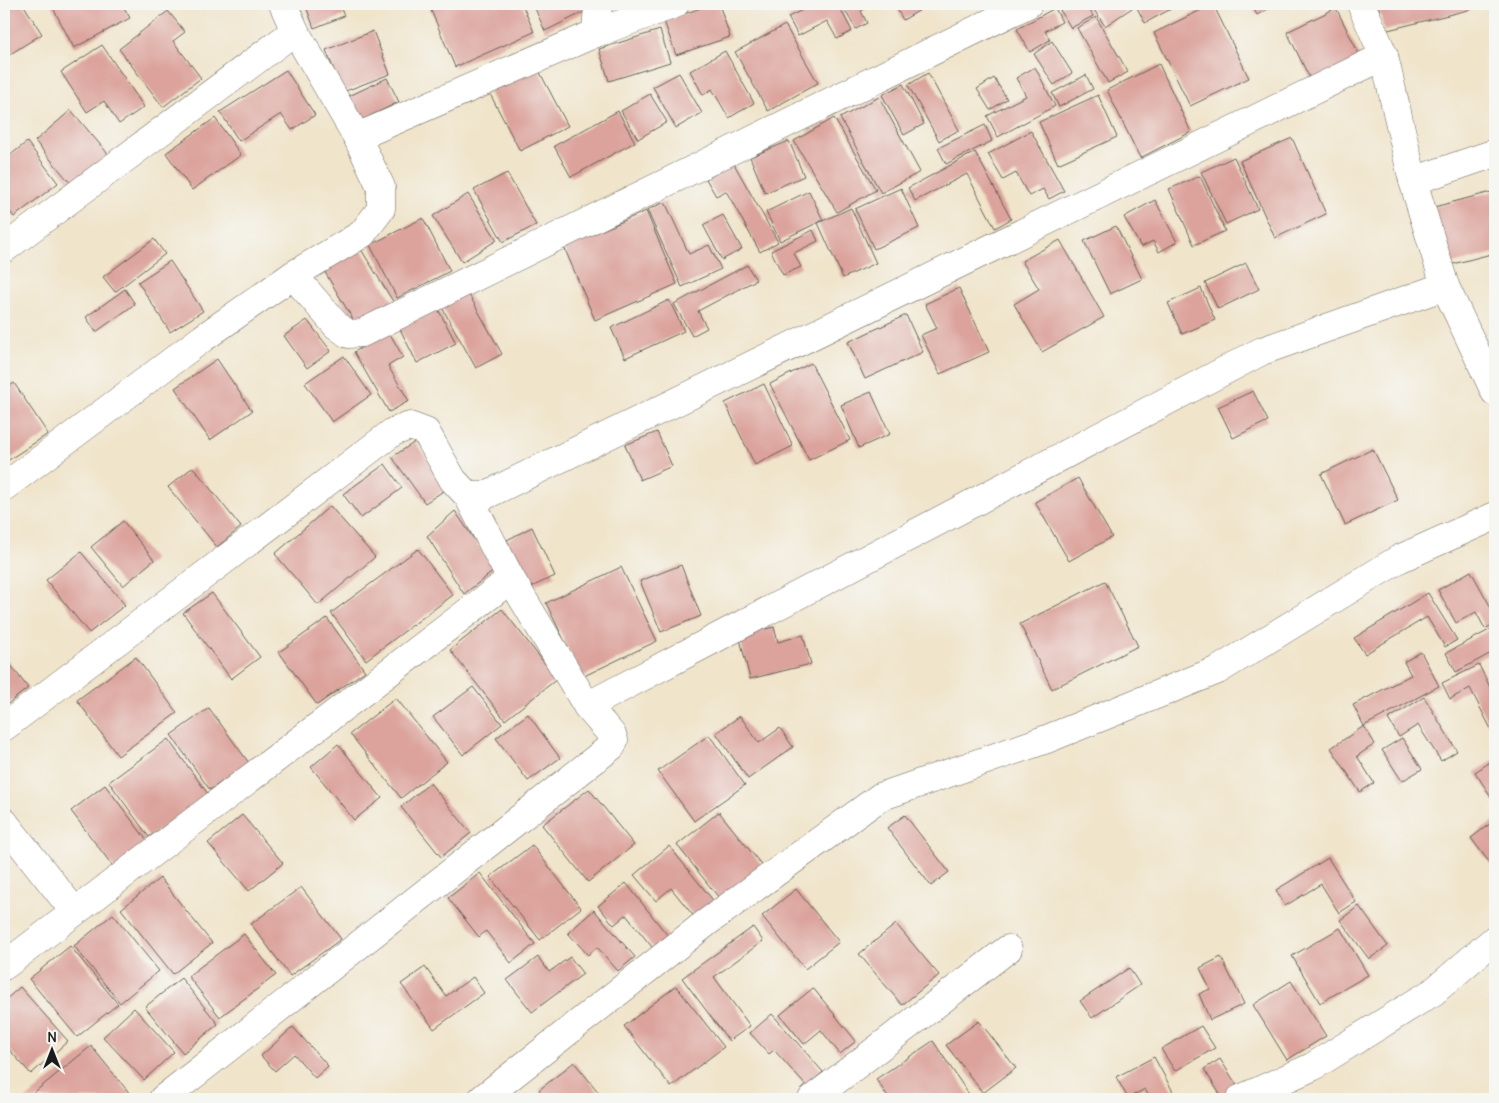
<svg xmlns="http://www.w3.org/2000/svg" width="1499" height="1103" font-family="Delius,sans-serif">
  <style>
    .building { fill: #dba39b }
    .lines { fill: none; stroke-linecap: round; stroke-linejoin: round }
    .minor-casing { stroke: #666259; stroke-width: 29 }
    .minor { stroke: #fff; stroke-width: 28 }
  </style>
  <rect width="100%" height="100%" fill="#f6f6f2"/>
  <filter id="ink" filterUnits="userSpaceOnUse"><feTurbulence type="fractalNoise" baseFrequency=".02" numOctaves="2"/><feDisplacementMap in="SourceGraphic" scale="10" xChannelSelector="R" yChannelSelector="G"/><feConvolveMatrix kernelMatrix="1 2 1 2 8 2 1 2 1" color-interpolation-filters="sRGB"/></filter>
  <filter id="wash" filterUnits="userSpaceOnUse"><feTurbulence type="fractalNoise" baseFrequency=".0096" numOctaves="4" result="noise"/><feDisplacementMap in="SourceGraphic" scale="20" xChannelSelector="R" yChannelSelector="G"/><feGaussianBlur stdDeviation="1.12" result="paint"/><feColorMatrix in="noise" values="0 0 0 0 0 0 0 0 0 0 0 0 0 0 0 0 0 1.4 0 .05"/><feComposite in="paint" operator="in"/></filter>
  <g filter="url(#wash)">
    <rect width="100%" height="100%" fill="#f0e4ca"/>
    <g id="blocks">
      <g class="building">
        <path d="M17,4H23L42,34L4,58V12Z"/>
        <path d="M51,4H122L130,18L74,48Z"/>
        <path d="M305,4H339L344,16L314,28Z"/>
        <path d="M440,4H522L534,32L455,67L430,8Z"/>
        <path d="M533,4H586V11L545,31Z"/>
        <path d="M712,4H719L730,37L676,55L664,21Z"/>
        <path d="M815,4H838L852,31L837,39L827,21L798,36L788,17Z"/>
        <path d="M841,4H873L861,11L867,23L856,29Z"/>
        <path d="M894,4H916L920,10L903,20Z"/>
        <path d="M1066,4H1086L1093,16L1071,28L1059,8Z"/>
        <path d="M1090,4H1129L1132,8L1105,26Z"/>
        <path d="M1135,4H1180L1145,23Z"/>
        <path d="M1213,4L1249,78L1190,106L1154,33Z"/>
        <path d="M1251,4H1276L1257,15Z"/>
        <path d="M1378,4H1470L1472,9L1384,31Z"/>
        <path d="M1055,8L1062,22L1045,31L1050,40L1030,52L1017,29Z"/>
        <path d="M1336,8L1361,58L1312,83L1287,32Z"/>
        <path d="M168,11L185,32L173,41L201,78L163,107L119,49Z"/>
        <path d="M1096,17L1128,72L1108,83L1077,28Z"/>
        <path d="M785,25L818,83L768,111L735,52Z"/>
        <path d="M660,30L670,62L609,81L599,49Z"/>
        <path d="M373,31L390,74L343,92L326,50Z"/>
        <path d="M1052,41L1072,73L1054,85L1034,54Z"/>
        <path d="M102,45L144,107L119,124L104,101L87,112L61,72Z"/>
        <path d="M725,51L754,103L729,118L712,89L703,95L690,71Z"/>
        <path d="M1159,64L1191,132L1140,158L1107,90Z"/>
        <path d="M537,67L568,126L520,151L489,92Z"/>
        <path d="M1035,67L1055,106L998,137L987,116L1026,96L1016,78Z"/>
        <path d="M286,70L315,115L292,130L281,114L239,141L220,112Z"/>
        <path d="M679,73L702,113L676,128L653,87Z"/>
        <path d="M928,73L959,130L939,141L908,85Z"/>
        <path d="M1086,75L1093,89L1059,107L1052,93Z"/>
        <path d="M387,78L399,102L357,122L345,98Z"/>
        <path d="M994,78L1007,99L990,110L977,89Z"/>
        <path d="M903,84L924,124L904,135L882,95Z"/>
        <path d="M650,94L667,122L638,139L621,111Z"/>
        <path d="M1098,95L1117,137L1058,164L1039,122Z"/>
        <path d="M879,97L920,172L881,193L840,118Z"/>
        <path d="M71,110L108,154L71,184L35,141Z"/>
        <path d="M618,111L635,142L571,177L554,146Z"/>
        <path d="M215,118L241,155L192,190L166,153Z"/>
        <path d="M834,118L876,190L837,212L794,141Z"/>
        <path d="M985,125L992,141L946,164L938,148Z"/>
        <path d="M1031,131L1064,191L1049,199L1043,189L1029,196L1016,173L1003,180L988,154Z"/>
        <path d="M1292,138L1326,214L1275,238L1240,161Z"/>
        <path d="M789,141L804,176L765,193L750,157Z"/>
        <path d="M27,142L58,183L14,217L4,204V160Z"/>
        <path d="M975,152L1011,219L995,228L967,174L915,201L908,188Z"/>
        <path d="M1234,157L1258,209L1226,224L1201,172Z"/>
        <path d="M734,164L778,242L760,252L726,191L716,196L706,179Z"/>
        <path d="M507,173L536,225L503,242L474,190Z"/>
        <path d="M1200,176L1225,231L1194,245L1169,189Z"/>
        <path d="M901,188L919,228L874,249L855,209Z"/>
        <path d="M809,191L823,220L780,241L766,212Z"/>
        <path d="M1495,191V253L1449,265L1434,207Z"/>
        <path d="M468,194L497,240L462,262L433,216Z"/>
        <path d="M1155,200L1177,242L1159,252L1153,241L1141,247L1124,217Z"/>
        <path d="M665,202L689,254L709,245L721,269L682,287L647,210Z"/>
        <path d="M851,208L876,263L843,278L818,223Z"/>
        <path d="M646,211L677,284L595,320L564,247Z"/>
        <path d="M723,215L742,249L722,260L703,225Z"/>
        <path d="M423,218L450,271L397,298L370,245Z"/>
        <path d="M1116,226L1142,279L1110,294L1084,241Z"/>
        <path d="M813,230L818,241L794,253L801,267L783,275L771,251Z"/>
        <path d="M154,239L165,254L115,292L103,277Z"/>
        <path d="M1060,240L1104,317L1042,352L1014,304L1039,289L1022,261Z"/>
        <path d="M359,246L394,303L357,326L323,269Z"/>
        <path d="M170,261L203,311L170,332L138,282Z"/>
        <path d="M1246,263L1259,289L1218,309L1205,283Z"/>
        <path d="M747,265L756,280L698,311L707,328L692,336L674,304Z"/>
        <path d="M959,288L989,352L940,374L921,335L937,328L925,304Z"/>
        <path d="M1201,288L1215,320L1182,334L1168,303Z"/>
        <path d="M125,289L135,304L96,332L86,317Z"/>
        <path d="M466,289L502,354L476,368L440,304Z"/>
        <path d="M669,300L684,331L625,358L611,328Z"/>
        <path d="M438,309L456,343L417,363L400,329Z"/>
        <path d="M906,315L923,352L865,379L848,342Z"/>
        <path d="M307,320L331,351L307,368L284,336Z"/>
        <path d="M389,332L403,357L388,366L409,401L389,412L354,352Z"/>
        <path d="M344,356L371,395L332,422L305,383Z"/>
        <path d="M217,359L252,411L210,440L175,388Z"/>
        <path d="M811,363L850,440L809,460L770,384Z"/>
        <path d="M14,383L48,434L4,463V390Z"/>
        <path d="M764,384L793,446L755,465L725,403Z"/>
        <path d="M1253,391L1268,421L1233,438L1218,407Z"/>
        <path d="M871,392L890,434L859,448L841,405Z"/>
        <path d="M657,432L672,466L640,480L625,445Z"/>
        <path d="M415,442L448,488L425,503L392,457Z"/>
        <path d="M1373,449L1398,500L1345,525L1321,474Z"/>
        <path d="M385,464L402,488L361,518L343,494Z"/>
        <path d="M193,467L241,527L217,547L168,487Z"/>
        <path d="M1078,478L1112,537L1069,561L1035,502Z"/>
        <path d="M330,506L375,557L318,605L275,554Z"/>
        <path d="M455,511L495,570L464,594L427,536Z"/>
        <path d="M123,521L154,560L123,586L91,547Z"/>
        <path d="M532,527L555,576L529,588L507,540Z"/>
        <path d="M418,549L453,595L366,660L331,613Z"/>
        <path d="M81,552L125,605L89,633L46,580Z"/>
        <path d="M681,565L701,616L661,632L640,581Z"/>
        <path d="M621,567L657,641L582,677L546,603Z"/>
        <path d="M1471,571L1495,615V623L1485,629L1476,612L1456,623L1438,590Z"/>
        <path d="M1105,581L1138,646L1052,689L1020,624Z"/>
        <path d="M212,593L260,657L231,679L183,613Z"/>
        <path d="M1428,593L1457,640L1445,647L1427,617L1365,654L1354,638Z"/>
        <path d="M502,609L557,679L505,720L450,650Z"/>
        <path d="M327,618L365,671L317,705L279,652Z"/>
        <path d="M774,627L778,642L803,635L811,664L750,679L739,635Z"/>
        <path d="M1495,627V651L1456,672L1446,653Z"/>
        <path d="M1421,652L1439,686L1364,726L1353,705L1411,675L1404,662Z"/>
        <path d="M4,656L28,688L4,707Z"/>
        <path d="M136,657L177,713L118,756L77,700Z"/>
        <path d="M1479,665L1495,697V732L1493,733L1470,688L1450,699L1442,683Z"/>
        <path d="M473,687L502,724L463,755L433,717Z"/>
        <path d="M1424,697L1457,751L1441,761L1418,725L1399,737L1388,719Z"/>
        <path d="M396,698L447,762L401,798L350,734Z"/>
        <path d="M209,708L249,763L210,790L171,735Z"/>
        <path d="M528,714L560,758L528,781L496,738Z"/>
        <path d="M740,716L759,743L780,728L793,747L748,779L716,733Z"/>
        <path d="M1364,726L1375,744L1357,756L1374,783L1360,792L1331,748Z"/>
        <path d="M709,735L745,785L694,821L658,771Z"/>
        <path d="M1402,738L1422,769L1402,781L1382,750Z"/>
        <path d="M168,739L208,794L149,837L109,782Z"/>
        <path d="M338,744L382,798L354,820L311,767Z"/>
        <path d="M1495,759V803L1475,772Z"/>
        <path d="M430,783L471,833L441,857L401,807Z"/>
        <path d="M105,785L149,843L115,869L71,811Z"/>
        <path d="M589,789L634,845L588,882L542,825Z"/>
        <path d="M719,812L765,869L723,903L677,845Z"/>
        <path d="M242,815L283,863L249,891L208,843Z"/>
        <path d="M905,815L949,872L931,886L887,828Z"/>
        <path d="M1495,820V870L1471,838Z"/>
        <path d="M532,845L581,908L540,940L490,877Z"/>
        <path d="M669,846L716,904L696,919L671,888L656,901L634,875Z"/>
        <path d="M1328,858L1356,902L1339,913L1321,884L1285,906L1276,890Z"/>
        <path d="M480,873L535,944L511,963L486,931L479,937L448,898Z"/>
        <path d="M160,878L212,943L173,974L121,909Z"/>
        <path d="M626,883L672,941L657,953L626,915L614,925L598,906Z"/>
        <path d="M301,887L341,939L290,976L251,924Z"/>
        <path d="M796,889L839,942L805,969L762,916Z"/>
        <path d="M1359,906L1388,946L1369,959L1340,920Z"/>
        <path d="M594,910L635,957L618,971L597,947L588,955L568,933Z"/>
        <path d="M113,914L159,971L120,1003L74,946Z"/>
        <path d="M896,924L939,975L902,1005L859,954Z"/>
        <path d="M753,927L763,941L714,977L750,1026L729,1041L682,978Z"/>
        <path d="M1340,928L1368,975L1320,1003L1292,956Z"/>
        <path d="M244,934L276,975L220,1017L188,976Z"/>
        <path d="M70,946L118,1004L77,1037L29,979Z"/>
        <path d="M538,957L549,972L570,957L583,974L532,1012L507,980Z"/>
        <path d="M1221,957L1244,1004L1210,1020L1199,994L1210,989L1200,968Z"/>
        <path d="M425,967L446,996L473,977L484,993L434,1029L401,984Z"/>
        <path d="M1129,968L1140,985L1092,1018L1080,1001Z"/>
        <path d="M181,978L218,1024L183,1053L145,1007Z"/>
        <path d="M1291,981L1326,1036L1287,1060L1253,1005Z"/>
        <path d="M676,986L724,1047L671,1087L624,1026Z"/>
        <path d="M20,987L68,1041L31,1074L4,1044V1001Z"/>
        <path d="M813,988L856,1041L840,1054L821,1030L804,1044L780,1015Z"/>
        <path d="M134,1008L174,1052L144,1080L103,1037Z"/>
        <path d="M772,1014L823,1072L807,1087L774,1050L769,1054L750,1033Z"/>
        <path d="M979,1021L1016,1068L983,1093L946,1045Z"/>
        <path d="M1201,1026L1215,1048L1175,1071L1161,1049Z"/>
        <path d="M293,1027L328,1066L315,1078L294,1054L275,1071L261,1056Z"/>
        <path d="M933,1041L972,1099H889L876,1079Z"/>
        <path d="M91,1046L131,1095L125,1099H26Z"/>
        <path d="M1154,1057L1177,1099H1150L1145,1089L1128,1098L1116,1077Z"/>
        <path d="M1220,1059L1240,1090L1225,1099H1223L1204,1069Z"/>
        <path d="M574,1062L604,1099H546L539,1090Z"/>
      </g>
    </g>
  </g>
  <g filter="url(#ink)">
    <use href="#blocks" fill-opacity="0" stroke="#666259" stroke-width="1"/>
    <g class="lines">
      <g class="minor-casing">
        <g id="minor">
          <path d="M1361,4L1384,56L1413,181L1445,286L1495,392"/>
          <path d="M596,33L598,4"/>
          <path d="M357,137L596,33L675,4"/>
          <path d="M1413,181L1495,153"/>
          <path d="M4,249L295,31"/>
          <path d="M293,275L336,325L348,334L362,333L1028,4"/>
          <path d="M4,487L203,338L293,275L362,234L381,209V187L357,137L295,31L283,4"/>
          <path d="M587,706L1262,351L1445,286"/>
          <path d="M4,727L393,432L410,426L426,432L453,480L468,496H484L1384,56"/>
          <path d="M4,822L74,911"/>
          <path d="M4,966L511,579"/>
          <path d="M163,1099L612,746L614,740L612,735L587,706L511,579L468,496"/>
          <path d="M482,1099L706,923L880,797L1047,739L1218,670L1399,559L1495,516"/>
          <path d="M812,1099L1008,949"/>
          <path d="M1240,1099L1312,1067L1433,992L1495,939"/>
        </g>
      </g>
      <use href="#minor" class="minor"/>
    </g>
  </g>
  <rect width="1499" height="1103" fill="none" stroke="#f6f6f2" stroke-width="20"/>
  <g transform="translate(52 1050)" stroke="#f6f6f2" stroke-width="4" paint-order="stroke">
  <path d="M0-4L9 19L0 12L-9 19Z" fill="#1c1c1c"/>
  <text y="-8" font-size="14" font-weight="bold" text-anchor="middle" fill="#1c1c1c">N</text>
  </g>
</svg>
